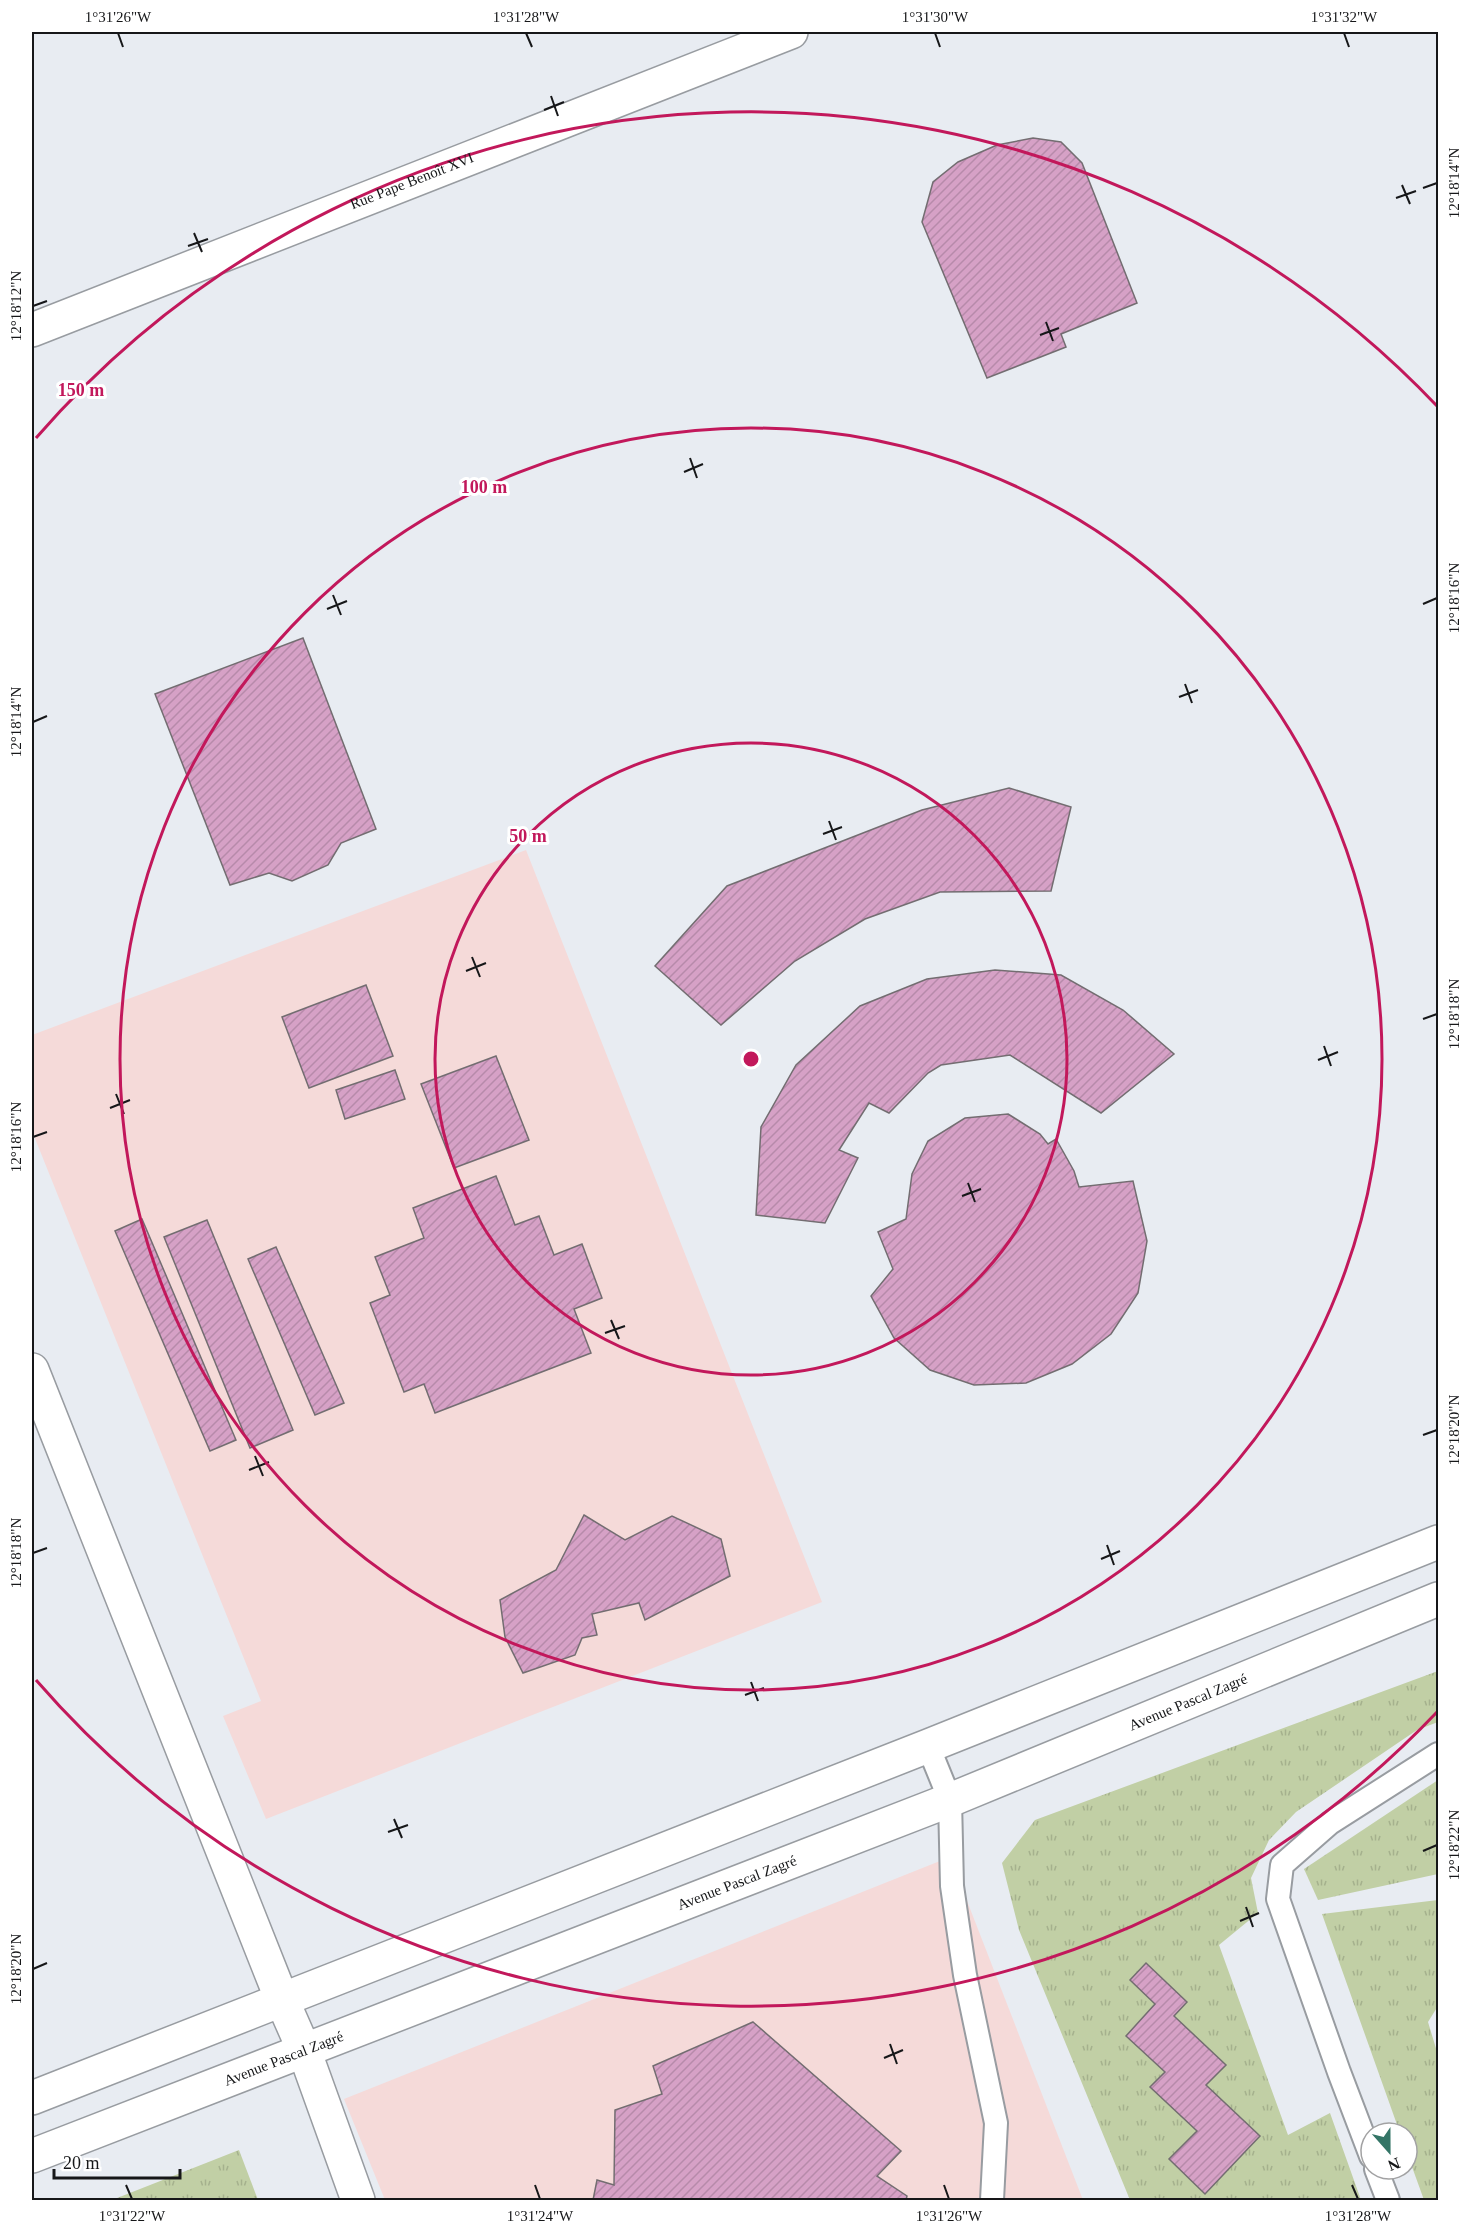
<svg xmlns="http://www.w3.org/2000/svg" width="1470" height="2232" font-family="Georgia,serif">
  <style>
    .commercial { fill: #f5dad9 }
    .park { fill: url(#park-tufts) }
    .building { fill: url(#building-hatch); stroke: #736d71; stroke-width: 1.5 }
    .lines { fill: none; stroke-linecap: round; stroke-linejoin: round }
    .service-casing { stroke: #989ca1; stroke-width: 26 }
    .minor-casing { stroke: #989ca1; stroke-width: 36 }
    .secondary-casing { stroke: #989ca1; stroke-width: 36 }
    .service { stroke: #fff; stroke-width: 22 }
    .minor { stroke: #fff; stroke-width: 33 }
    .secondary { stroke: #fff; stroke-width: 33 }
    .ticks { fill: none; stroke: #161719; stroke-width: 2 }
    .ring { fill: none; stroke: #c2185b; stroke-width: 3 }
    .labels { text-anchor: middle; stroke-width: 6; stroke-linejoin: round; paint-order: stroke }
    .street-label { font-size: 15px; fill: #161719; stroke: #fff }
    .centre { fill: #c2185b; stroke: #fff; stroke-width: 3 }
    .ring-label { font-size: 18px; text-anchor: middle; font-weight: bold; fill: #c2185b; stroke: #fff; stroke-width: 6; stroke-linejoin: round; paint-order: stroke }
    .neatline { fill: none; stroke: #161719; stroke-width: 2 }
    .ticks-label { font-size: 15px; text-anchor: middle; fill: #161719 }
  </style>
  <defs>
    <pattern id="park-tufts" width="24" height="20" patternUnits="userSpaceOnUse" patternTransform="scale(1.5)"><rect width="24" height="20" fill="#c1cfa5"/><path d="M3 7l-1-3M5 7V3M7 7l1-3M15 17l-1-3M17 17v-4M19 17l1-3" fill="none" stroke="#a5b18d"/></pattern>
    <pattern id="building-hatch" width="6" height="6" patternUnits="userSpaceOnUse" patternTransform="scale(1.5)"><rect width="6" height="6" fill="#d6a1c6"/><path d="M-1 1l2-2M0 6l6-6M5 7l2-2" fill="none" stroke="#b78aaa"/></pattern>
  </defs>
  <rect width="100%" height="100%" fill="#e8ecf2"/>
  <g class="commercial">
    <path d="M526,850L822,1602L266,1819L223,1716L261,1701L32,1131V1035Z"/>
    <path d="M950,1857L1083,2200H385L344,2099Z"/>
  </g>
  <g class="park">
    <path d="M1438,1671V1722L1417,1730L1296,1812L1269,1840L1251,1878L1258,1913L1219,1945L1288,2135L1330,2113L1361,2200H1130L1019,1930L1002,1863L1035,1820Z"/>
    <path d="M1438,1780V1874L1318,1900L1304,1869Z"/>
    <path d="M1438,1900V2006L1428,2022L1438,2055V2200H1424L1407,2153V2133H1400L1322,1914Z"/>
    <path d="M239,2150L258,2200H112Z"/>
  </g>
  <g class="building">
    <path d="M1033,138L1061,142L1082,163L1137,303L1061,334L1066,347L987,378L922,222L933,182L958,162L997,145Z"/>
    <path d="M303,638L376,829L341,843L328,865L292,881L269,873L230,885L155,694Z"/>
    <path d="M1009,788L1071,807L1051,891L940,892L865,919L795,961L721,1025L655,966L727,886L922,810Z"/>
    <path d="M995,970L1061,975L1123,1010L1174,1054L1101,1113L1010,1055L941,1065L928,1073L889,1113L869,1103L839,1150L858,1158L825,1223L756,1215L761,1127L796,1065L860,1006L927,979Z"/>
    <path d="M366,985L393,1056L309,1088L282,1017Z"/>
    <path d="M496,1056L529,1140L454,1168L421,1084Z"/>
    <path d="M395,1070L405,1099L345,1119L336,1090Z"/>
    <path d="M1008,1114L1040,1134L1048,1144L1056,1139L1074,1171L1079,1187L1133,1181L1147,1241L1138,1293L1111,1334L1072,1364L1026,1383L974,1385L930,1370L894,1338L871,1296L893,1269L878,1232L906,1219L912,1174L928,1141L965,1118Z"/>
    <path d="M496,1176L515,1225L539,1216L554,1255L582,1244L602,1298L574,1309L591,1353L435,1413L424,1384L404,1392L370,1303L390,1295L375,1257L424,1238L413,1208Z"/>
    <path d="M142,1219L236,1440L210,1451L115,1231Z"/>
    <path d="M207,1220L293,1430L250,1448L164,1237Z"/>
    <path d="M276,1247L344,1403L315,1415L248,1259Z"/>
    <path d="M584,1515L625,1540L672,1516L721,1539L730,1576L645,1620L639,1603L592,1614L597,1635L582,1638L575,1655L523,1673L505,1637L500,1600L556,1570Z"/>
    <path d="M1146,1963L1187,2002L1174,2016L1226,2065L1206,2085L1260,2136L1205,2194L1169,2159L1197,2131L1150,2087L1165,2072L1126,2036L1155,2004L1130,1980Z"/>
    <path d="M753,2022L901,2151L877,2176L907,2196L906,2200H593L597,2180L614,2185L615,2110L662,2094L653,2066Z"/>
  </g>
  <g class="lines">
    <g class="service-casing">
      <g id="service">
        <path d="M928,1746L950,1800L952,1886L965,1975L996,2123L992,2200"/>
        <path d="M1371,2156L1339,2072L1278,1899L1282,1865L1330,1823L1438,1754"/>
        <path d="M1376,2169L1388,2200"/>
      </g>
    </g>
    <g class="minor-casing">
      <g id="minor">
        <path id="s1" d="M32,330L791,32"/>
        <path d="M32,1370L282,2000L304,2050L358,2200"/>
      </g>
    </g>
    <g class="secondary-casing">
      <g id="secondary">
        <path d="M32,2098L928,1746L1438,1542"/>
        <path id="s2" d="M32,2156L950,1800L1438,1599"/>
      </g>
    </g>
    <use href="#service" class="service"/>
    <use href="#minor" class="minor"/>
    <use href="#secondary" class="secondary"/>
  </g>
  <path class="ticks" d="M118,33L123,47M526,33L532,47M935,33L940,47M1344,33L1349,47M551,96L558,116M544,110L564,102M1402,185L1410,204M1423,188L1437,183M1396,198L1416,191M194,233L202,252M188,246L208,239M33,306L47,301M1046,322L1053,341M1040,335L1059,328M690,458L697,478M684,472L703,464M333,595L341,615M1423,604L1437,598M327,609L347,601M1185,684L1192,703M1179,697L1198,690M33,722L47,716M829,821L836,840M823,834L842,827M472,957L480,977M466,971L486,963M1423,1019L1437,1014M1324,1046L1331,1066M1318,1060L1338,1052M116,1094L124,1114M110,1108L130,1100M33,1137L47,1132M968,1183L975,1202M962,1196L981,1189M611,1320L619,1339M605,1333L625,1326M1423,1435L1437,1430M255,1456L263,1476M249,1470L269,1462M1107,1545L1114,1565M33,1553L47,1548M1101,1559L1120,1551M751,1682L758,1701M745,1695L764,1688M394,1819L402,1838M388,1832L408,1825M1423,1851L1437,1845M1246,1907L1253,1927M1240,1921L1259,1913M33,1969L47,1963M890,2044L897,2064M884,2058L903,2050M126,2185L132,2199M535,2185L540,2199M944,2185L949,2199M1352,2185L1358,2199"/>
  <g class="ring">
    <circle cx="751" cy="1059" r="316"/>
    <circle cx="751" cy="1059" r="631"/>
    <path d="M1438 1711A947 947 0 0 1 36 1680M36 438A947 947 0 0 1 1438 407"/>
  </g>
  <g class="labels">
    <g class="street-label">
      <text dy="5" stroke="none"><textPath href="#s1" startOffset="408">Rue Pape Benoît XVI</textPath></text>
      <text dy="5" stroke="none"><textPath href="#s2" startOffset="1242">Avenue Pascal Zagré</textPath></text>
      <text dy="5" stroke="none"><textPath href="#s2" startOffset="756">Avenue Pascal Zagré</textPath></text>
      <text dy="5" stroke="none"><textPath href="#s2" startOffset="270">Avenue Pascal Zagré</textPath></text>
    </g>
  </g>
  <circle cx="751" cy="1059" r="9" class="centre"/>
  <g class="ring-label">
    <text x="81" y="396">150 m</text>
    <text x="484" y="493">100 m</text>
    <text x="528" y="842">50 m</text>
  </g>
  <rect width="1470" height="2232" fill="none" stroke="#ffffff" stroke-width="66"/>
  <g transform="translate(1389 2151) rotate(159)"><circle r="28" fill="#ffffff" stroke="#a2a2a3" stroke-width="1.5"/>
  <path d="M0-4.5L10 22L0 15L-10 22Z" fill="#347566"/>
  <text y="-9" font-size="16" font-weight="bold" text-anchor="middle" fill="#161719">N</text>
  </g>
  <path d="M54 2169v9h126v-9" fill="none" stroke="#161719" stroke-width="3"/>
  <text x="63" y="2169" font-size="18" fill="#161719" stroke="#ffffff" stroke-width="4.5" paint-order="stroke">20 m</text>
  <rect x="33" y="33" width="1404" height="2166" class="neatline"/>
  <g class="ticks-label">
    <text x="118" y="22">1°31'26"W</text>
    <text x="526" y="22">1°31'28"W</text>
    <text x="935" y="22">1°31'30"W</text>
    <text x="1344" y="22">1°31'32"W</text>
    <text transform="translate(1454 183) rotate(-90)" y="5">12°18'14"N</text>
    <text transform="translate(16 306) rotate(-90)" y="5">12°18'12"N</text>
    <text transform="translate(1454 598) rotate(-90)" y="5">12°18'16"N</text>
    <text transform="translate(16 722) rotate(-90)" y="5">12°18'14"N</text>
    <text transform="translate(1454 1014) rotate(-90)" y="5">12°18'18"N</text>
    <text transform="translate(16 1137) rotate(-90)" y="5">12°18'16"N</text>
    <text transform="translate(1454 1430) rotate(-90)" y="5">12°18'20"N</text>
    <text transform="translate(16 1553) rotate(-90)" y="5">12°18'18"N</text>
    <text transform="translate(1454 1845) rotate(-90)" y="5">12°18'22"N</text>
    <text transform="translate(16 1969) rotate(-90)" y="5">12°18'20"N</text>
    <text x="132" y="2221">1°31'22"W</text>
    <text x="540" y="2221">1°31'24"W</text>
    <text x="949" y="2221">1°31'26"W</text>
    <text x="1358" y="2221">1°31'28"W</text>
  </g>
</svg>
